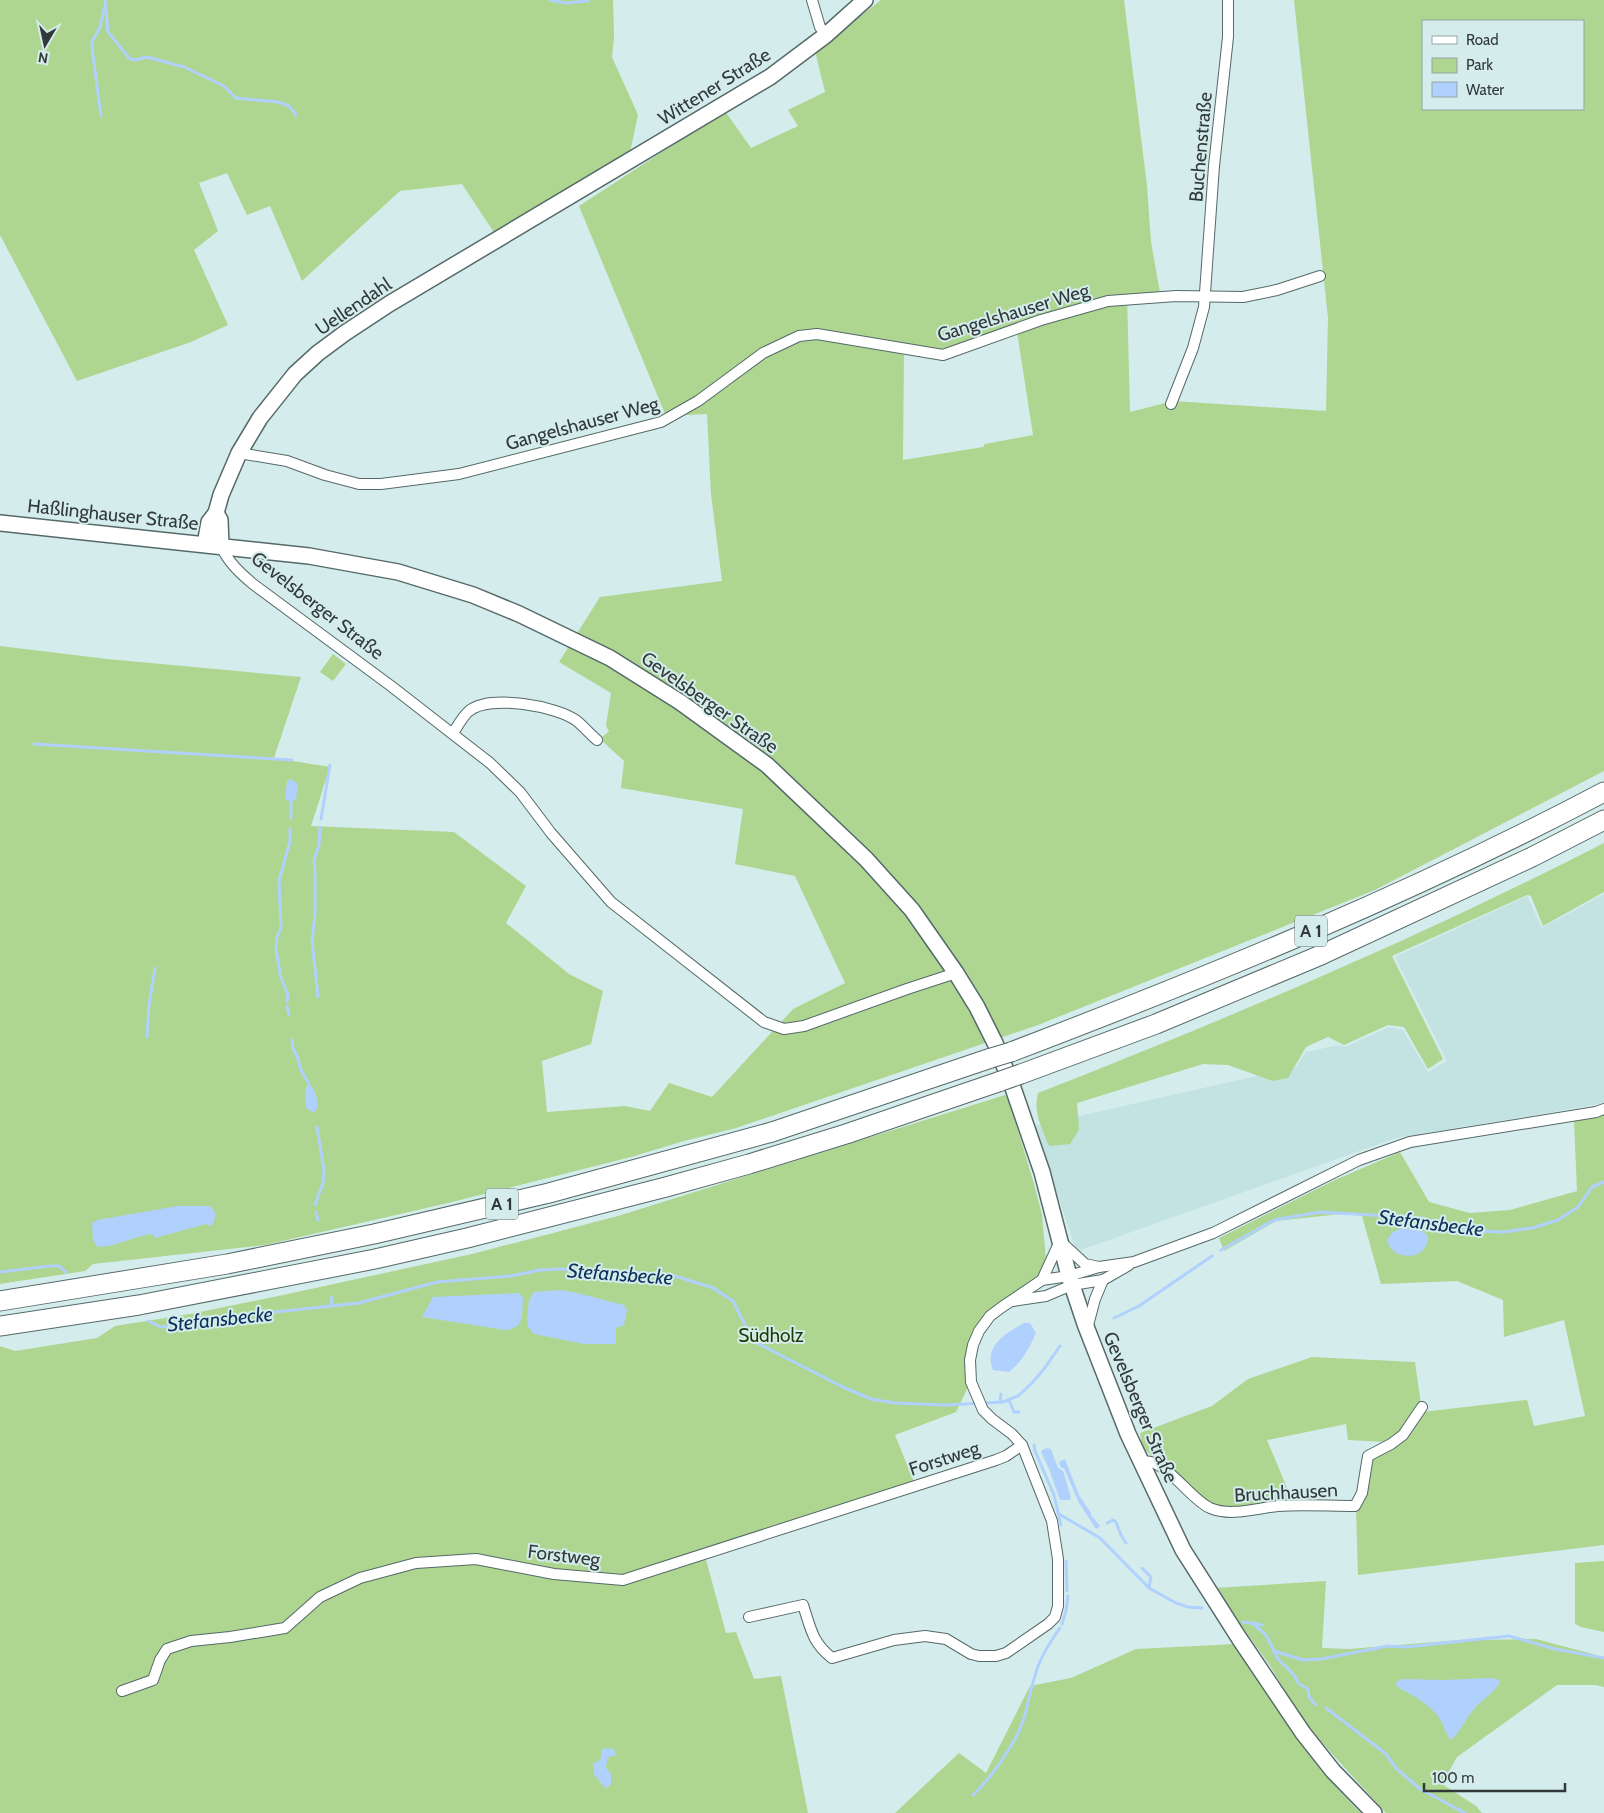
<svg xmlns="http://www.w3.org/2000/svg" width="1604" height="1813" font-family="Cabin,sans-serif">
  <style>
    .built { fill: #c2e3e2 }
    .green { fill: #aed691; fill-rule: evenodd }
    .water { fill: #b0d1fd }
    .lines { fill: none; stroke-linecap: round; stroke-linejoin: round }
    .stream { stroke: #b0d1fd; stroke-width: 3 }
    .street-casing { stroke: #556969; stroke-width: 12 }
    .secondary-casing { stroke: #556969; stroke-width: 18 }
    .highway-casing { stroke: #556969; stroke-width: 21 }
    .street { stroke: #fff; stroke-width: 10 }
    .secondary { stroke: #fff; stroke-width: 15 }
    .highway { stroke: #fff; stroke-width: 19 }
    .highway-bridge-casing { stroke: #556969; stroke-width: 21; stroke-linecap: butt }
    .highway-bridge { stroke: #fff; stroke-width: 19 }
    .labels { text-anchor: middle; stroke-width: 4; stroke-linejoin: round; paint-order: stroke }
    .shield { fill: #d5ecec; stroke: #626f6f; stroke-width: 1 }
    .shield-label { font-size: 18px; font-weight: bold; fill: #313a39 }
    .street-label { font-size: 19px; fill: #313a39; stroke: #d5ecec }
    .park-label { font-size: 19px; fill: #1e3a00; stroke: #d5ecec }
    .water-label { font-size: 20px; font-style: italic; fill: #0d315d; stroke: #d5ecec }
  </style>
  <rect width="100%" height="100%" fill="#d5ecec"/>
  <path class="built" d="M1604,894V1102L1594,1105L1396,1138L1078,1251L1074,1244L1035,1126L1296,1067L1306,1052L1339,1045L1345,1047L1389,1027L1403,1030L1428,1072L1447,1061L1395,957L1527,896L1542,928Z"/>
  <g class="green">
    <path d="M0,0H613L614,37L612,57L638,115L629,157L497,237L462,184L400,191L302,281L270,206L247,215L227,173L199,183L218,231L194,250L228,325L191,342L77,381L0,235Z"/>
    <path d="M881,0H1124L1147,186L1151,242L1160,293L1127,294L1130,412L1173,401L1326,411L1328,318L1294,0H1604V771L1375,890L1038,1025L736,1128L684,1141L631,1157L444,1204L265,1245L93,1264L85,1271L0,1284V646L107,659L301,677L274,758L330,767L311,826L454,832L526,886L506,923L569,974L603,991L591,1044L542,1061L547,1112L625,1106L650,1111L669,1083L712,1097L793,1009L845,983L795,876L735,864L743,809L621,788L624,761L600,739L609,731L606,726L611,693L559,662L600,597L722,581L711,494L707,414L666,416L579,206L725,111L751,148L798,126L788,110L825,92L815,51ZM1423,21H1583V109H1423ZM1017,332L1033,435L985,444L983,447L903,460L904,353H942Z"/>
    <path d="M333,654L346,664L333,681L320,672Z"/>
    <path d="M1604,843V892L1543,926L1531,896L1527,895L1392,956L1443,1059L1428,1069L1404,1027L1388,1025L1344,1045L1328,1037L1306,1047L1288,1078L1273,1081L1228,1065L1203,1064L1077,1103L1079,1130L1070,1144L1049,1146C1042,1128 1033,1113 1038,1093C1230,1018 1420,937 1604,843Z"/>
    <path d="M1005,1095L1008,1097L1034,1184L1042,1215L1046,1259L1044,1265L1034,1280L1007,1297L985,1314L975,1331L965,1357L968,1387L956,1412L895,1435L914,1482L705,1556L726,1633L736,1632L754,1679L781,1676L808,1813H0V1346L15,1351L97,1338L115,1326L190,1314L283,1295L472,1254L618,1216Z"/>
    <path d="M1604,1115V1545L1358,1575L1356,1509L1373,1456L1385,1442L1348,1440L1346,1424L1267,1440L1293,1502L1218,1508L1196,1496L1143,1448L1140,1433L1212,1406L1248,1379L1312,1357L1415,1362L1422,1412L1527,1400L1534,1426L1585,1416L1564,1320L1504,1337L1503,1300L1457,1281L1381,1284L1362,1216L1349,1213L1276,1221L1224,1251L1219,1238L1335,1180L1400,1152L1429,1202L1470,1213L1510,1210L1577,1191L1574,1121Z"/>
    <path d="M1604,1561V1632L1581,1627L1575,1624V1563Z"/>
    <path d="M1326,1581L1322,1648L1349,1649L1459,1640L1536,1639L1604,1657V1687L1596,1685H1557L1457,1757L1442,1784L1476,1806L1482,1813H1386L1305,1724L1269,1664L1214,1588Z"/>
    <path d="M1236,1644C1273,1704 1310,1763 1361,1813H895L959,1753L986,1773L1030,1686L1071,1678L1136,1649Z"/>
  </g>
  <g class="water">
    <path d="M291,779L298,784L296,800L287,801L285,798L287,781Z"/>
    <path d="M309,1084C316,1090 317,1098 318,1107L314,1113L306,1108L305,1089Z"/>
    <path d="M178,1206H210C217,1212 216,1217 212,1226L206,1224L155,1238L152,1234C133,1236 117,1247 98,1247L93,1241L92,1223L97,1220Z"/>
    <path d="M1402,1228C1413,1228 1420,1228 1428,1236C1429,1262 1390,1262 1387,1239L1393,1232Z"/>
    <path d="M560,1290L573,1292L624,1305L627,1310L624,1325L616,1328V1344H584L534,1334L528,1327L527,1318L529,1300L534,1292Z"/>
    <path d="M519,1293L523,1298C522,1314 525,1329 505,1330L422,1317L433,1297Z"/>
    <path d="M1024,1323H1030L1036,1333C1029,1348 1023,1361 1009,1372L993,1370C983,1346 1006,1333 1024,1323Z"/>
    <path d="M1047,1448L1051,1449L1058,1468L1063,1471L1071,1497L1070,1500H1060L1049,1469L1041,1452L1042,1450Z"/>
    <path d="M1065,1459L1079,1495L1091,1513V1515L1100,1526L1096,1529L1079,1503L1064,1468H1061L1059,1462Z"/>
    <path d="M1492,1678L1499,1680L1500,1683C1493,1693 1483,1699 1475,1708C1465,1718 1462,1731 1451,1740C1445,1733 1444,1726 1440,1719C1430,1704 1414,1696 1399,1688L1395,1683L1402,1679L1443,1680Z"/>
    <path d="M605,1748L614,1749L616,1756H610L607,1760L606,1768L611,1774V1784L607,1788H605L594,1774L593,1765L595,1762L600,1761L602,1750Z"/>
  </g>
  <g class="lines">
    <g class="stream">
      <path d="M105,0L108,32L130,59L135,60L147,57L184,67L224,86L236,98L278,102L289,106L296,115"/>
      <path d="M550,0L565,3L588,1"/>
      <path d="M101,116L92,48V42L100,27L104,9"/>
      <path d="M34,744L292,760"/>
      <path d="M291,818V801"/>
      <path d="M321,819L330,765"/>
      <path d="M318,997L312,941L315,914V873L314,860L319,845L320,827"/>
      <path d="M287,1001L288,995L281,978L276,950L277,937L281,928L279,881L290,841V829"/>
      <path d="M287,1006L289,1015"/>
      <path d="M147,1037L149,1005L155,968"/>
      <path d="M292,1040L293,1049L297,1056L301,1070L309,1084"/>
      <path d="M315,1205L323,1183L324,1170L317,1127"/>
      <path d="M316,1212L318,1220"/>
      <path d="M1221,1250L1274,1220L1320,1212L1422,1218L1442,1225L1474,1231L1503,1232L1532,1228L1558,1220L1578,1207L1592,1187L1604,1182"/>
      <path d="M0,1272L50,1266H59L66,1272"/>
      <path d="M331,1306L332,1297"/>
      <path d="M1114,1318L1139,1306L1212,1256"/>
      <path d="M148,1321L161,1327L228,1317L359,1303L437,1282L511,1276L540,1270L563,1269L597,1275L632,1272L675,1276L713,1288L733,1301L753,1341L843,1387L871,1399L895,1403L945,1405L1003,1402L1018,1396L1032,1383L1044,1369L1060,1346"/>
      <path d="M1009,1400L1014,1412H1019"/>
      <path d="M1000,1402L1001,1394"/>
      <path d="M1034,1445L1035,1451L1054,1495L1061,1525"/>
      <path d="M1059,1514L1100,1538L1149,1588L1176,1603L1188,1607L1202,1608"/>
      <path d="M1107,1523L1113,1520L1116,1522L1121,1535L1126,1543"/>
      <path d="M1066,1561L1067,1591"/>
      <path d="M1142,1568L1151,1577L1149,1587"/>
      <path d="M1243,1622L1252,1623L1266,1635L1278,1659L1294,1675L1299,1684L1308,1689L1309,1697L1316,1705"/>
      <path d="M1253,1623L1262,1625"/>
      <path d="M1062,1624L1066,1611L1068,1596"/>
      <path d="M1274,1651L1303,1660L1321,1659L1388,1646L1406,1647L1509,1636L1555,1649L1604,1658"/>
      <path d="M1326,1708L1385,1753L1396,1768L1420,1789L1465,1813"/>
      <path d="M973,1795C991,1778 1015,1744 1023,1721C1028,1706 1030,1691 1035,1676C1039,1659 1050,1642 1060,1628"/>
    </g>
    <g class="street-casing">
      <g id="street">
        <path d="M812,0L820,27L826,35"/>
        <path d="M1171,404L1193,348L1204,307L1214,166L1228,37V0"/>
        <path d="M239,453L287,461L325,475L359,484H381L459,474L661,422L698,401L763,353L799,336L817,334L943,355L1041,320L1108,301L1176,296L1243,297L1277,290L1320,276"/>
        <path d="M221,546C228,562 240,573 253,584L391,686L490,763L520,792L551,833L611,902L764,1022L784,1029L804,1026L907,989L956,973"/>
        <path d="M453,733C458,726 462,717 469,711C490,694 557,706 577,721C584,727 590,734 597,740"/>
        <path d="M1042,1280L1060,1241L1085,1264L1099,1267"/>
        <path d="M1013,1301L1046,1296L1072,1285L1103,1280L1129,1265"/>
        <path d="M1087,1329L1095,1299L1103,1280"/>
        <path d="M1140,1462C1164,1455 1189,1499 1210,1508C1231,1517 1257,1508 1278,1506C1303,1504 1329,1506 1355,1506L1362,1493L1368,1456L1391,1444L1403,1435L1422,1407"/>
        <path d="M749,1617L803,1605C811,1629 812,1642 832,1658L894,1640L925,1636L946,1639L971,1654L979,1656H996L1006,1653L1048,1624L1055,1617L1058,1606V1559L1052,1521L1022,1445L1012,1434L992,1419L983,1410L971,1382L970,1360L973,1345L979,1331L990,1316L1002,1307L1042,1280L1069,1276L1099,1267L1134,1262L1213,1233L1359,1160L1410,1142L1596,1112L1604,1109"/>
        <path d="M122,1691L153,1680L160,1660L167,1649L191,1641L230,1637L285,1628L320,1597L360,1578L416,1563L476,1559L554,1574L623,1580L996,1460L1006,1456L1022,1445"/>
      </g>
    </g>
    <g class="secondary-casing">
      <g id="secondary">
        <path d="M216,513L220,520L221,546"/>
        <path d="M0,523L309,556L398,572L473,595L519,614L610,658L680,702L767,765L866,859L912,910L956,973L977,1007L995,1043L1013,1088L1042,1172L1069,1276L1085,1324L1128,1434L1183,1550L1239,1638L1303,1733L1333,1771L1374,1813"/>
        <path d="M205,544L209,522L216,513L221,495L239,453L260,418L295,374L318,353L345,333L389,304L770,77L826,35L865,0"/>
      </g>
    </g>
    <g class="highway-casing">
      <g id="highway">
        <path d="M1011,1052C1213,975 1413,893 1604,792"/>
        <path d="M1021,1074L1156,1024L1321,955L1532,857L1604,820"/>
        <path d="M0,1301L227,1264L374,1234L549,1193L772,1132L991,1058"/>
        <path d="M0,1326L139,1305L375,1259L467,1238L666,1187L749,1164L846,1134L1001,1081"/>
      </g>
    </g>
    <use href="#street" class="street"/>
    <use href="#secondary" class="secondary"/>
    <use href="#highway" class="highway"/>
    <g class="highway-bridge-casing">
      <g id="highway-bridge">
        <path d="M991,1058L1011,1052"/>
        <path d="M1001,1081L1021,1074"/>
      </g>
    </g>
    <use href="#highway-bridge" class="highway-bridge"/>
  </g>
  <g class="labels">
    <g class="shield">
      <rect x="1295" y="915.5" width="32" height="31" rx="4"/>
      <rect x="486" y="1188.5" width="32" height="31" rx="4"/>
    </g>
    <g class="shield-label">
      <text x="1311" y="937">A 1</text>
      <text x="502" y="1210">A 1</text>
    </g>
    <g class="street-label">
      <text transform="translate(714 86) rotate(-32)" y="7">Wittener Straße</text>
      <text transform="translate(1200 147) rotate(-85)" y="7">Buchenstraße</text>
      <text transform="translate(353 306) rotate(-34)" y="7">Uellendahl</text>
      <text transform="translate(1013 312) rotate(-17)" y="7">Gangelshauser Weg</text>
      <text transform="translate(582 423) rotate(-15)" y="7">Gangelshauser Weg</text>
      <text transform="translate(113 514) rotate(6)" y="7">Haßlinghauser Straße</text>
      <text transform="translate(318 605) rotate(38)" y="7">Gevelsberger Straße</text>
      <text transform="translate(710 702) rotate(35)" y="7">Gevelsberger Straße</text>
      <text transform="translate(1141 1407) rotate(67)" y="7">Gevelsberger Straße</text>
      <text transform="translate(944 1458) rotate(-18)" y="7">Forstweg</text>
      <text transform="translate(1286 1492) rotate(-3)" y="7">Bruchhausen</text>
      <text transform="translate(564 1555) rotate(7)" y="7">Forstweg</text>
    </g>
    <g class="park-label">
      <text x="771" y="1342">Südholz</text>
    </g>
    <g class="water-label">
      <text transform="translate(1431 1223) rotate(7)" y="7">Stefansbecke</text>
      <text transform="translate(620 1274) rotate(4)" y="7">Stefansbecke</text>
      <text transform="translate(220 1319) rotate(-6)" y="7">Stefansbecke</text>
    </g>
  </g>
  <rect x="1422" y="20" width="162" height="90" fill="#d5ecec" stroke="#93a5a4"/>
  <rect x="1432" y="36" width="25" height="8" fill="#ffffff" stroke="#93a5a4"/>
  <text x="1466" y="45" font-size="15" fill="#313a39">Road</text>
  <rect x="1432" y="58" width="25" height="15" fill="#aed691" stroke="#93a5a4"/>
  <text x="1466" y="70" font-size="15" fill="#313a39">Park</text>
  <rect x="1432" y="82" width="25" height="15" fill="#b0d1fd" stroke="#93a5a4"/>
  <text x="1466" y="95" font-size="15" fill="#313a39">Water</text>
  <g transform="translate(45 45) rotate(189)" stroke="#d5ecec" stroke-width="4" paint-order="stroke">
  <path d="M0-4L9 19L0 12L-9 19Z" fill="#313a39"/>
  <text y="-8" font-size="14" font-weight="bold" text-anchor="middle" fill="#313a39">N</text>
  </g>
  <path d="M1424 1783v8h141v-8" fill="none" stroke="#313a39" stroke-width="2.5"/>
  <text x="1432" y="1783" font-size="15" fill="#313a39" stroke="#d5ecec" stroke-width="4" paint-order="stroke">100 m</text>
</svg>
